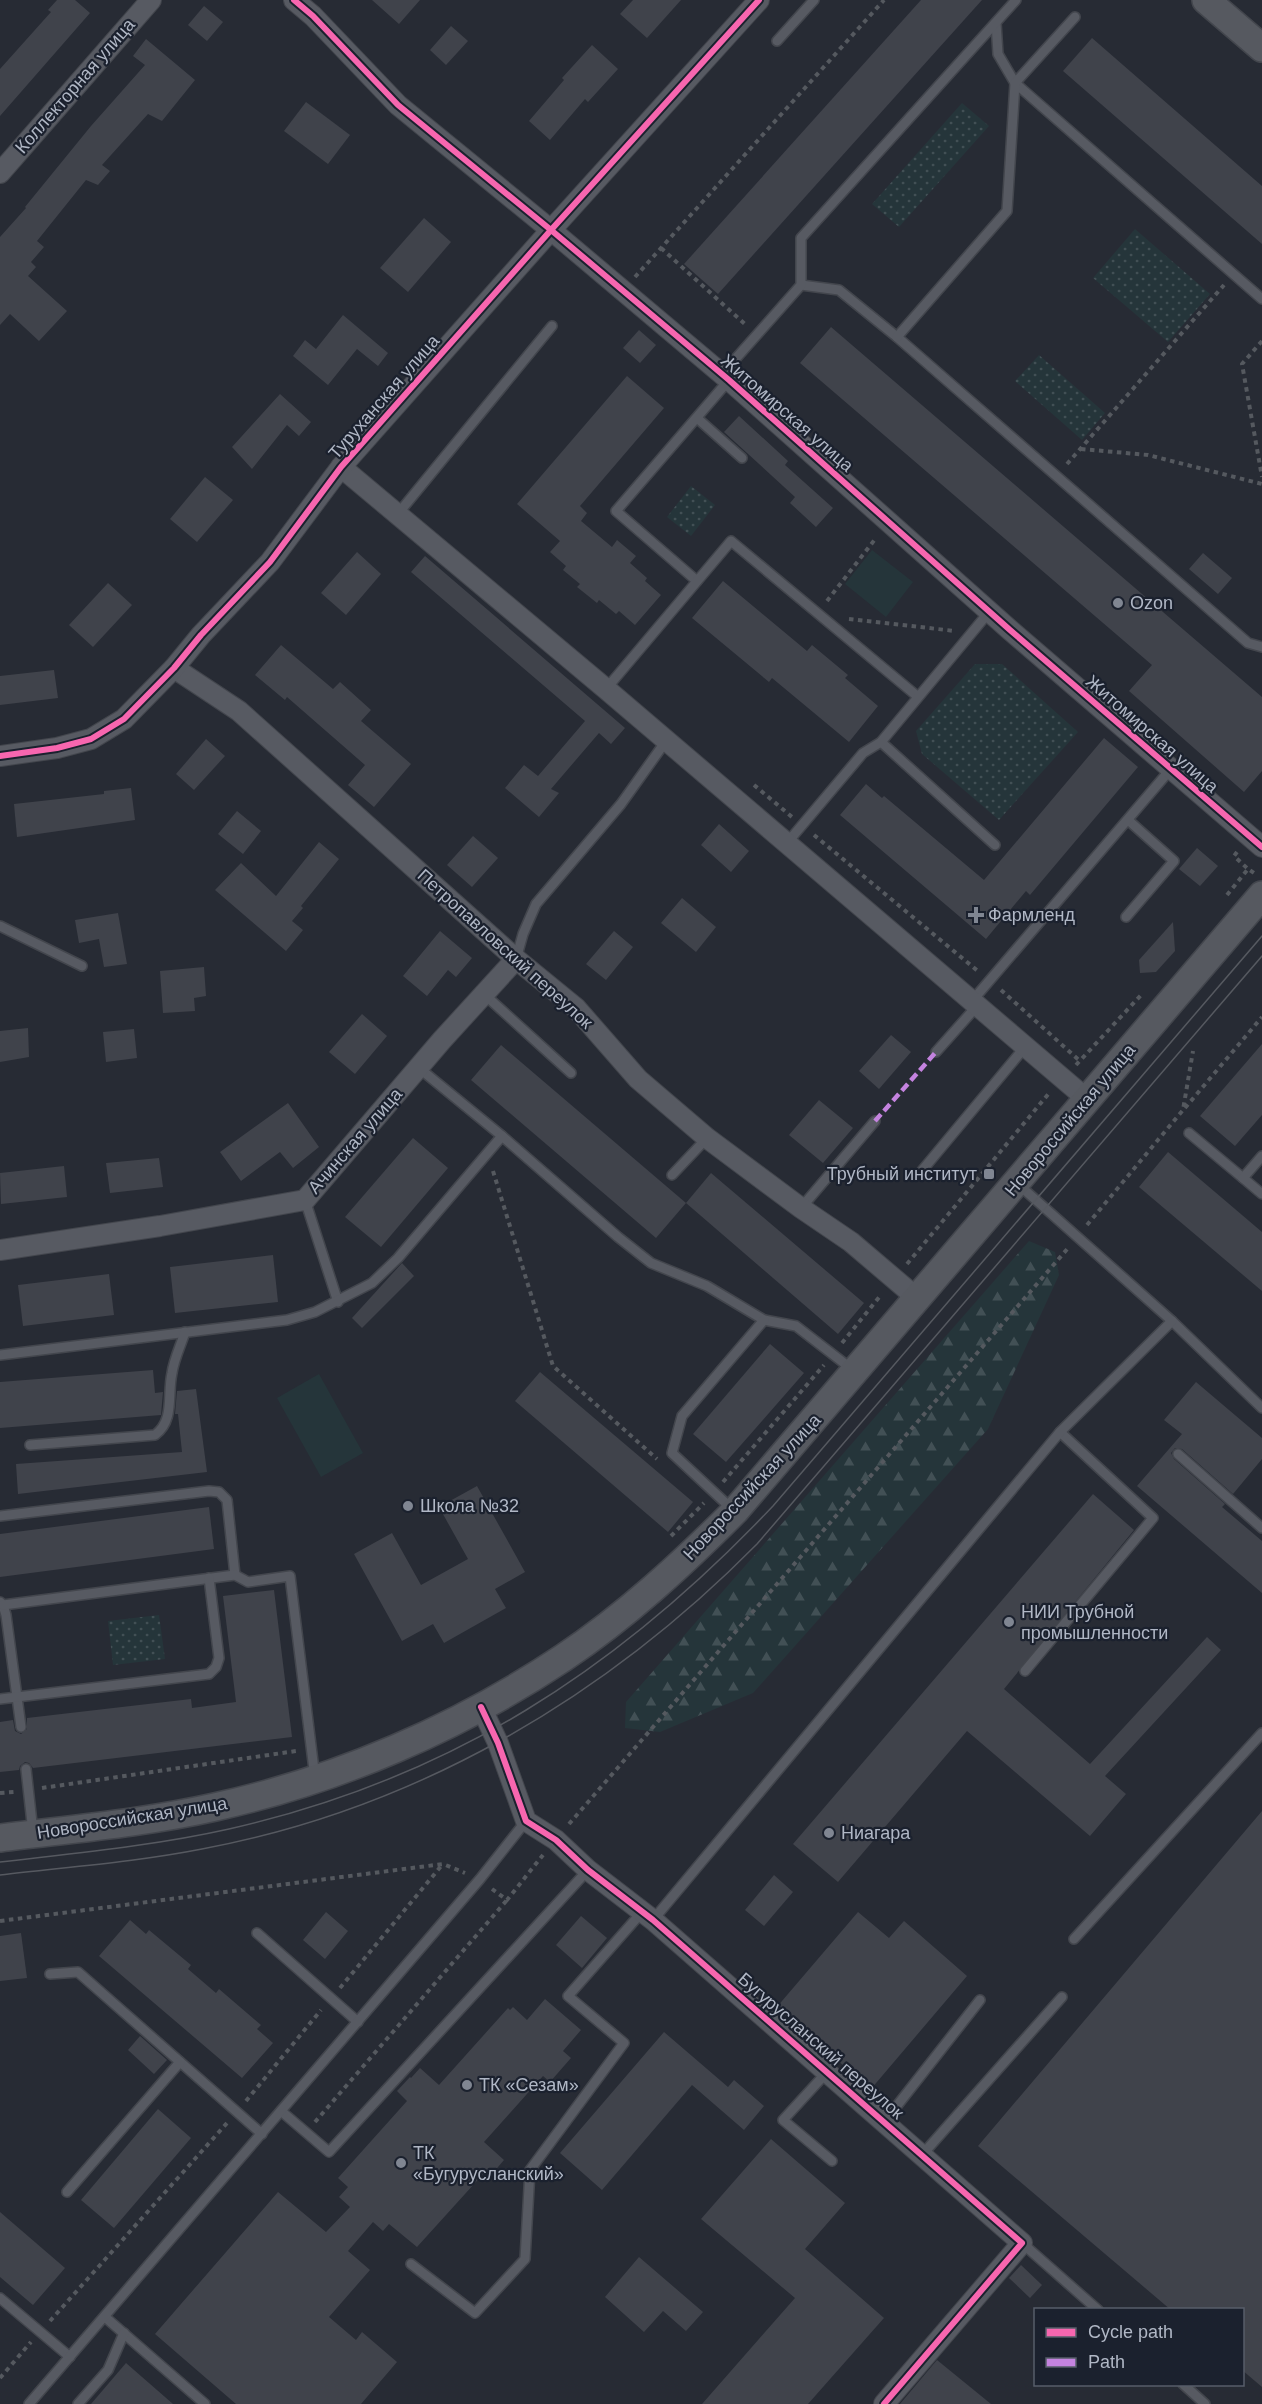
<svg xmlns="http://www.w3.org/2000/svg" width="1262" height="2404" font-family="Helvetica,sans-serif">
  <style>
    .forest { fill: url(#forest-firs) }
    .park { fill: url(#park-dots) }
    .garden { fill: #25353a }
    .building { fill: #40434b }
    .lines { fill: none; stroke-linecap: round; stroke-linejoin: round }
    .lane-casing { stroke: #43464d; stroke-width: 12 }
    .street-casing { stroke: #43464d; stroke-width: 22 }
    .secondary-casing { stroke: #43464d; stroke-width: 30 }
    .path { stroke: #55595f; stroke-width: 4; stroke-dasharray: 4.5 4.5; stroke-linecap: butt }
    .lane { stroke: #575a62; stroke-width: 9 }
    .street { stroke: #575a62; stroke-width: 20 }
    .secondary { stroke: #565960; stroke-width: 27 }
    .tram { stroke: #565960; stroke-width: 1.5 }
    .quiet { stroke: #c483df; stroke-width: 4.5; stroke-dasharray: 9 4.5; stroke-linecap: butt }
    .cycleway-casing { stroke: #1b212e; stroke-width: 10 }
    .cycleway { stroke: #f766af; stroke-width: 6 }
    .poi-dot { fill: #808692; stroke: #1b212e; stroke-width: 2 }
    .labels { text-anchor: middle; stroke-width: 4.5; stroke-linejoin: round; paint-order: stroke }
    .street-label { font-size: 18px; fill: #b0b7c5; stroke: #1b212e }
    .poi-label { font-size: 18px; fill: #b0b7c5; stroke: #1b212e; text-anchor: start }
  </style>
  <defs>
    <pattern id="forest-firs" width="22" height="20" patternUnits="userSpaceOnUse" patternTransform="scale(1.5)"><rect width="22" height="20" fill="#25353a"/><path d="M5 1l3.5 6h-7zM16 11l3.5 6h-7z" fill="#425055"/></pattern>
    <pattern id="park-dots" width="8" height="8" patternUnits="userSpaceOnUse" patternTransform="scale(1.5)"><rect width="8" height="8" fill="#25353a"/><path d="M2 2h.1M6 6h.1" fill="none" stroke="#425055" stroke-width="1.8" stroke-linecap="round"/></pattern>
  </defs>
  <rect width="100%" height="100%" fill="#272b34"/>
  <path class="forest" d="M1029,1241L1055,1252L1059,1275L988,1429L753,1693L660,1732L625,1728L626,1702Z"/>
  <g class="park">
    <path d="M962,103L989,126L899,227L872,204Z"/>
    <path d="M1135,229L1210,294L1168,342L1093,278Z"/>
    <path d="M1039,355L1105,413L1082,440L1015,381Z"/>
    <path d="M691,486L715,505L691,536L667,517Z"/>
    <path d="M975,664H1002L1078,732L999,820L922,754L916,731Z"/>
    <path d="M159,1615L165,1659L113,1665L108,1621Z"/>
  </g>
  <g class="garden">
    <path d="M872,550L913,582L886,617L845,584Z"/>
    <path d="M319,1374L363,1453L321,1477L277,1398Z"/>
  </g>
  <g class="building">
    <path d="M57,0H75L90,13L0,116V69L51,12L48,10Z"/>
    <path d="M372,0H420L399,24Z"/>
    <path d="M633,0H681L647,38L620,14Z"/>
    <path d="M921,0H982L718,294L684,264Z"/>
    <path d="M204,6L223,22L207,41L188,25Z"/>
    <path d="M451,26L468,41L446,65L430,50Z"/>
    <path d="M1092,38L1262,186V244L1063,71Z"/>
    <path d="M146,39L195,80L162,121L148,114L102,165L110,171L98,185L86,180L37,241L44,247L31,262L36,267L28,276L67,311L39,341L10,314L0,325V237L26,208L25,207L91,126L145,65L133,56Z"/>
    <path d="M592,45L618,69L588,102L585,99L550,140L529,121L564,80L562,78Z"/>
    <path d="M306,102L350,135L328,164L284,131Z"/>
    <path d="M424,218L451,242L408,292L380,268Z"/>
    <path d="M343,315L388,353L378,366L357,349L328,385L293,356L305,340L316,349Z"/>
    <path d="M831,327L1262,697V771L1244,792L1129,691L1152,665L800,363Z"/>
    <path d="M639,330L656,345L640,363L623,348Z"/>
    <path d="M627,376L664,408L580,506L587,513L581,521L612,547L617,540L636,556L630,563L647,578L645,581L661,595L635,625L619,611L616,614L599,600L597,603L577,587L580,584L563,570L566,566L550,552L560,541L517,504Z"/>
    <path d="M280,394L311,422L299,436L287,425L252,469L232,447Z"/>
    <path d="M739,416L788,461L785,465L833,508L816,527L790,503L795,497L724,432Z"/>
    <path d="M205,477L233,500L197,542L170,519Z"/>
    <path d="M357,552L381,574L346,615L321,593Z"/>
    <path d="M1203,553L1232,578L1218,594L1189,569Z"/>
    <path d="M425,556L625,728L611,744L599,733L551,789L559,793L539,817L505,788L524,765L538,776L585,721L411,572Z"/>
    <path d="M723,581L807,651L812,645L848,675L845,678L878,706L849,742L772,678L769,682L692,618Z"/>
    <path d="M108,583L132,605L93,647L69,625Z"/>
    <path d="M281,645L333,689L340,682L371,710L361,721L411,764L374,807L348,785L365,765L287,697L285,700L255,675Z"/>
    <path d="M54,670L58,698L0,705V676Z"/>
    <path d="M1104,738L1138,767L1030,895L1026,891L986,939L840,815L866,784L882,798L884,796L984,880Z"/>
    <path d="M206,739L225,756L194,790L176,774Z"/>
    <path d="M131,788L135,820L17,837L14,804L104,794V791Z"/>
    <path d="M237,811L261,831L243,854L218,834Z"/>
    <path d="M719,824L749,851L731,872L701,845Z"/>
    <path d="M473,836L498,858L472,887L447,865Z"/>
    <path d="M319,842L339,859L301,906L303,908L292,921L303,930L286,951L215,890L241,863L276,896Z"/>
    <path d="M1197,848L1218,866L1200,886L1179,869Z"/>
    <path d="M682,898L716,927L696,952L661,923Z"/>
    <path d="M118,913L127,964L104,967L99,939L79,943L75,920Z"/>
    <path d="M1173,922L1175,951L1156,972L1140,973L1139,960Z"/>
    <path d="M440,931L472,958L456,977L448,970L427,996L403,976Z"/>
    <path d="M614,931L633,947L606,980L586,964Z"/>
    <path d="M204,967L206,996L194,998L195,1011L163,1013L160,971Z"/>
    <path d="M362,1014L387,1036L355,1074L329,1052Z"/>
    <path d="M28,1028L29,1057L0,1062V1031Z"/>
    <path d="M134,1029L137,1058L106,1062L103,1032Z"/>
    <path d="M891,1035L911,1052L879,1089L859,1071Z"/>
    <path d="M1262,1044V1115L1235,1146L1200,1116Z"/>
    <path d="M501,1045L686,1203L656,1238L471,1080Z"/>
    <path d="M819,1100L853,1128L823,1163L789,1135Z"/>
    <path d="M288,1103L319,1147L293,1168L280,1152L241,1181L220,1152Z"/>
    <path d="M413,1138L448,1168L381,1247L345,1217Z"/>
    <path d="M1168,1152L1262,1232V1291L1139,1187Z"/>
    <path d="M159,1158L163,1187L110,1193L106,1163Z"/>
    <path d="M64,1166L67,1197L1,1204L0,1173Z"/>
    <path d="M711,1173L864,1303L838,1334L686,1203Z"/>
    <path d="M273,1255L278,1302L175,1313L170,1267Z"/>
    <path d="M402,1263L414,1276L362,1328L352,1318Z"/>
    <path d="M109,1274L114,1315L23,1326L18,1285Z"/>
    <path d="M770,1344L804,1373L726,1462L693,1434Z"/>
    <path d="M153,1370L155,1393L163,1392L161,1415L0,1428V1382Z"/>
    <path d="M540,1372L693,1502L668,1532L515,1401Z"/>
    <path d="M1196,1382L1262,1438V1459L1233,1494L1182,1449L1175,1448L1171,1453L1174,1459L1225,1504L1222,1507L1262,1541V1593L1137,1486L1182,1434L1164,1420Z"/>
    <path d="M196,1389L207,1472L18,1494L16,1464L182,1452L178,1414H175L177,1391Z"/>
    <path d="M477,1486L525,1572L495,1589L506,1608L444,1643L433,1624L402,1641L354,1554L392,1533L421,1585L468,1559L439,1507Z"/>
    <path d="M1093,1494L1134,1530L1004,1689L1090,1764L1207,1637L1221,1650L1105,1776L1126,1794L1090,1836L967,1731L838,1882L793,1844Z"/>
    <path d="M209,1507L214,1549L0,1577V1534Z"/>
    <path d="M274,1590L292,1737L33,1768L29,1763L25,1762L20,1766L19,1770L0,1772V1722L13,1720L15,1731L21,1734L27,1729V1718L191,1699L192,1708L236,1702L223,1596Z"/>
    <path d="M1262,1811V2387L1242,2370V2310H1171L978,2146Z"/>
    <path d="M774,1875L793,1892L764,1926L745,1910Z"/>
    <path d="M326,1912L348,1931L325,1959L303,1940Z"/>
    <path d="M858,1912L889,1938L904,1921L967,1976L871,2089L776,2008Z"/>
    <path d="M581,1916L607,1938L582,1968L556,1945Z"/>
    <path d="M130,1920L146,1934L149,1930L191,1965L188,1969L216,1993L219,1989L261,2025L257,2029L273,2043L242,2078L99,1956Z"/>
    <path d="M21,1933L27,1978L0,1981V1936Z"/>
    <path d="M545,1999L581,2030L563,2051L571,2058L550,2082L543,2076L484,2142L504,2160L492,2174L488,2171L484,2173L417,2247L389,2224L383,2231L373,2222L348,2251L370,2270L329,2317L356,2340L362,2332L397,2362L361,2404H236L155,2334L278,2192L326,2232L350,2207L339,2197L348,2187L338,2178L407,2101L397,2091L410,2077L411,2078L420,2068L439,2085L508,2008L510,2010L513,2007L527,2020Z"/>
    <path d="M664,2032L728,2087L734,2080L764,2106L744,2130L692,2085L602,2190L560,2153Z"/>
    <path d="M140,2036L167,2060L154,2074L128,2050Z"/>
    <path d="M158,2109L191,2138L114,2228L81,2200Z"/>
    <path d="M771,2139L845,2203L805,2249L884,2318L808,2404H702L795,2298L701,2219Z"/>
    <path d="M0,2212L65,2268L33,2305L0,2277Z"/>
    <path d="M639,2257L703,2312L686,2331L663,2311L644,2332L605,2297Z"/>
    <path d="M1021,2265L1042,2285L1030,2298L1009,2278Z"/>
    <path d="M937,2360L991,2404H900Z"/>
    <path d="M126,2363L173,2404H91Z"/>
  </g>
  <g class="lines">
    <g class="lane-casing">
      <g id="lane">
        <path d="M996,23L998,54L1015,83L1262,299"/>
        <path d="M777,41L814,0"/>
        <path d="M801,285L839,290L897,337L1248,643L1262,647"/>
        <path d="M897,337L1007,211L1015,83L1075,17"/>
        <path d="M722,374L801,285V238L1016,0"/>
        <path d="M697,418L742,458"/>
        <path d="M397,515L552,326"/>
        <path d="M697,581L616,511L729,380"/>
        <path d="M606,689L731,541L917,696"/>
        <path d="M881,742L995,845"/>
        <path d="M787,843L863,753L881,742L989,612"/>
        <path d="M1126,917L1174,861L1128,820"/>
        <path d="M0,926L82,966"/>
        <path d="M516,959L523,934L536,904L621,804L666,741"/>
        <path d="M485,995L571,1073"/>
        <path d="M972,1001L1170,770"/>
        <path d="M936,1052L977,1006"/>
        <path d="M419,1068L502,1136"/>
        <path d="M1189,1133L1243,1178"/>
        <path d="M1262,1156L1243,1178L1262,1194"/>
        <path d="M920,1173L1025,1047"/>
        <path d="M672,1175L707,1138"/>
        <path d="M1019,1185L1172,1321L1262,1408"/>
        <path d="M305,1200L338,1302"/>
        <path d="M801,1208L875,1121"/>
        <path d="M0,1355L287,1320L315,1312L372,1283L398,1258L502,1136L618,1237L651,1263L707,1286L764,1320L796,1326L853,1370"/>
        <path d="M30,1445L155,1435C175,1420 167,1395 172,1373C174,1359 181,1345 185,1332"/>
        <path d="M1178,1454L1262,1528"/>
        <path d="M732,1509L672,1453L682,1416L764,1320"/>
        <path d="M0,1516L209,1491L219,1492L227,1500L235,1575"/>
        <path d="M0,1602L3,1605L6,1615L21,1727"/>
        <path d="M3,1605L235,1575L248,1582L290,1576L315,1778"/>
        <path d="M1025,1671L1153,1518L1060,1432"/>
        <path d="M0,1699L209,1674L216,1667L219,1658L209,1578"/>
        <path d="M26,1769L33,1832"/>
        <path d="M653,1920L1060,1432L1172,1321"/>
        <path d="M257,1933L358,2022"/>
        <path d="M1074,1939L1262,1733"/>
        <path d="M50,1974L78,1972L262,2134"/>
        <path d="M828,2071L783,2120L832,2161"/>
        <path d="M281,2111L329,2152L588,1870"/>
        <path d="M885,2121L980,2000"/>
        <path d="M922,2155L1062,1997"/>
        <path d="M67,2192L180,2062"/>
        <path d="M1022,2243L1098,2310"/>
        <path d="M411,2264L475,2313L525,2259L530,2170L624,2043L568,1996L642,1912"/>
        <path d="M0,2298L70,2357"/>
        <path d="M105,2317L205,2404"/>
        <path d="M1183,2384L1205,2404"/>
        <path d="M29,2404L480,1879L526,1821"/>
        <path d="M78,2404L108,2370L124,2333"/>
      </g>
    </g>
    <g class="street-casing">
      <g id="street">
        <path d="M294,0L313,16L398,105L551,230L729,380L1010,630L1262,847"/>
        <path d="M0,173L151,0"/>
        <path d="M341,467L606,689L1088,1100"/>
        <path d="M174,668L239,711L516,959L576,1008L638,1079L707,1138L801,1208L851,1242L918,1299"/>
        <path d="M0,756L57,748L91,739L124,719L174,668L201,635L270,562L341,467L551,230L759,0"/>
        <path d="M0,1250L160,1226L305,1200L442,1040L516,959"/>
        <path d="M481,1707L498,1743L526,1821L556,1840L588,1870L653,1920L1022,2243L884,2404"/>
      </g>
    </g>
    <g class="secondary-casing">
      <g id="secondary">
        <path d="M1206,0L1262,48"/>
        <path d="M0,1838C72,1829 144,1823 215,1807C338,1780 458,1728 563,1658C626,1616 682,1564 735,1511L1262,895"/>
      </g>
    </g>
    <g class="path">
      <path d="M661,248L747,326"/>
      <path d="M635,277L884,0"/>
      <path d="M1262,341L1242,364L1262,477"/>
      <path d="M1081,449L1148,455L1262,484"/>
      <path d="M1067,464L1224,285"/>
      <path d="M827,601L876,538"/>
      <path d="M849,619L955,631"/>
      <path d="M754,785L792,817"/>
      <path d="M814,835L979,972"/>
      <path d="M1237,852L1234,856L1248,869"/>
      <path d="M1227,895L1248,869L1254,873"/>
      <path d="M1001,990L1080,1061"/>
      <path d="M1076,1065L1142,994"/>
      <path d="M1185,1108L1262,1017"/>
      <path d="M493,1171L553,1366L657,1459"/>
      <path d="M1087,1225L1183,1110L1193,1051"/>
      <path d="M907,1264L1050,1092"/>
      <path d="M842,1343L881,1295"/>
      <path d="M723,1482L824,1365"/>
      <path d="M671,1536L704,1503"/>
      <path d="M42,1788L296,1751"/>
      <path d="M0,1793L14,1792"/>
      <path d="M569,1824L1069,1247"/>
      <path d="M492,1889L507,1900L543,1855"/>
      <path d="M0,1921L443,1864L465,1873"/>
      <path d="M340,1988L442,1865"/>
      <path d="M246,2101L321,2010"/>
      <path d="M315,2122L507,1900"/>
      <path d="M50,2321L227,2123"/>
      <path d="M0,2378L31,2342"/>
    </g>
    <use href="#lane" class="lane"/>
    <use href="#street" class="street"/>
    <use href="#secondary" class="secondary"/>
    <g class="tram">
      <path d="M0,1862C76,1853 153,1846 229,1829C450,1779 618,1670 773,1506L1262,936"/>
      <path d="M0,1875C67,1867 136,1862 202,1849C416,1809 605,1698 757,1544L1262,956"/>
    </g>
    <path class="quiet" d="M875,1121L936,1052"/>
    <g class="cycleway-casing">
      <g id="cycleway">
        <path d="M294,0L313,16L398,105L551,230L729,380L1010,630L1262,847"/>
        <path d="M0,756L57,748L91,739L124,719L174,668L201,635L270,562L341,467L551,230L759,0"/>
        <path d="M481,1707L498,1743L526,1821L556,1840L588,1870L653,1920L1022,2243L884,2404"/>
      </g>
    </g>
    <use href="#cycleway" class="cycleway"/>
  </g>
  <g class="poi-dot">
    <circle cx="1118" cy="603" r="6"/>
    <path d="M973 906h6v6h6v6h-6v6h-6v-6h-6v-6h6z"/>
    <rect x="983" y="1168" width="12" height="12" rx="3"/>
    <circle cx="408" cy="1506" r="6"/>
    <circle cx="1009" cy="1622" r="6"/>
    <circle cx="829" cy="1833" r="6"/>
    <circle cx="467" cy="2085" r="6"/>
    <circle cx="401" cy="2163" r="6"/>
  </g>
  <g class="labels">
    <g class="street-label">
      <text transform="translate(75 86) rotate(-49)" y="6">Коллекторная улица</text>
      <text transform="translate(384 397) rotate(-49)" y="6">Туруханская улица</text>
      <text transform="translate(787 413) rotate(41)" y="6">Житомирская улица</text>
      <text transform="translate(1152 734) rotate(41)" y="6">Житомирская улица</text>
      <text transform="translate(505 949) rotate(42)" y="6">Петропавловский переулок</text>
      <text transform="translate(1070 1120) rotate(-50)" y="6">Новороссийская улица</text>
      <text transform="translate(355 1141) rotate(-49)" y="6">Ачинская улица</text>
      <text transform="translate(752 1487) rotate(-47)" y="6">Новороссийская улица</text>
      <text transform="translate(132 1818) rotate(-9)" y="6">Новороссийская улица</text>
      <text transform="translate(821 2046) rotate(41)" y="6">Бугурусланский переулок</text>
    </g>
    <g class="poi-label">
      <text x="1130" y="609">Ozon</text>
      <text x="988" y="921">Фармленд</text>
      <text x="977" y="1180" text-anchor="end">Трубный институт</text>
      <text x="420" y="1512">Школа №32</text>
      <text x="1021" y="1618">НИИ Трубной<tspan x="1021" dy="21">промышленности</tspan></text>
      <text x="841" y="1839">Ниагара</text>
      <text x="479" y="2091">ТК «Сезам»</text>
      <text x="413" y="2159">ТК<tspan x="413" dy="21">«Бугурусланский»</tspan></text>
    </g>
  </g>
  <rect x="1034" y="2308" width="210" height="78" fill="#1b212e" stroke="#575d6a" stroke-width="1.5"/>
  <rect x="1046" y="2328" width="30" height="9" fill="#f766af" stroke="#575d6a" stroke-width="1.5"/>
  <text x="1088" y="2338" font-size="18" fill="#b0b7c5">Cycle path</text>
  <rect x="1046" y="2358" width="30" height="9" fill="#c483df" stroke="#575d6a" stroke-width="1.5"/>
  <text x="1088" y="2368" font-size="18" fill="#b0b7c5">Path</text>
</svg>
